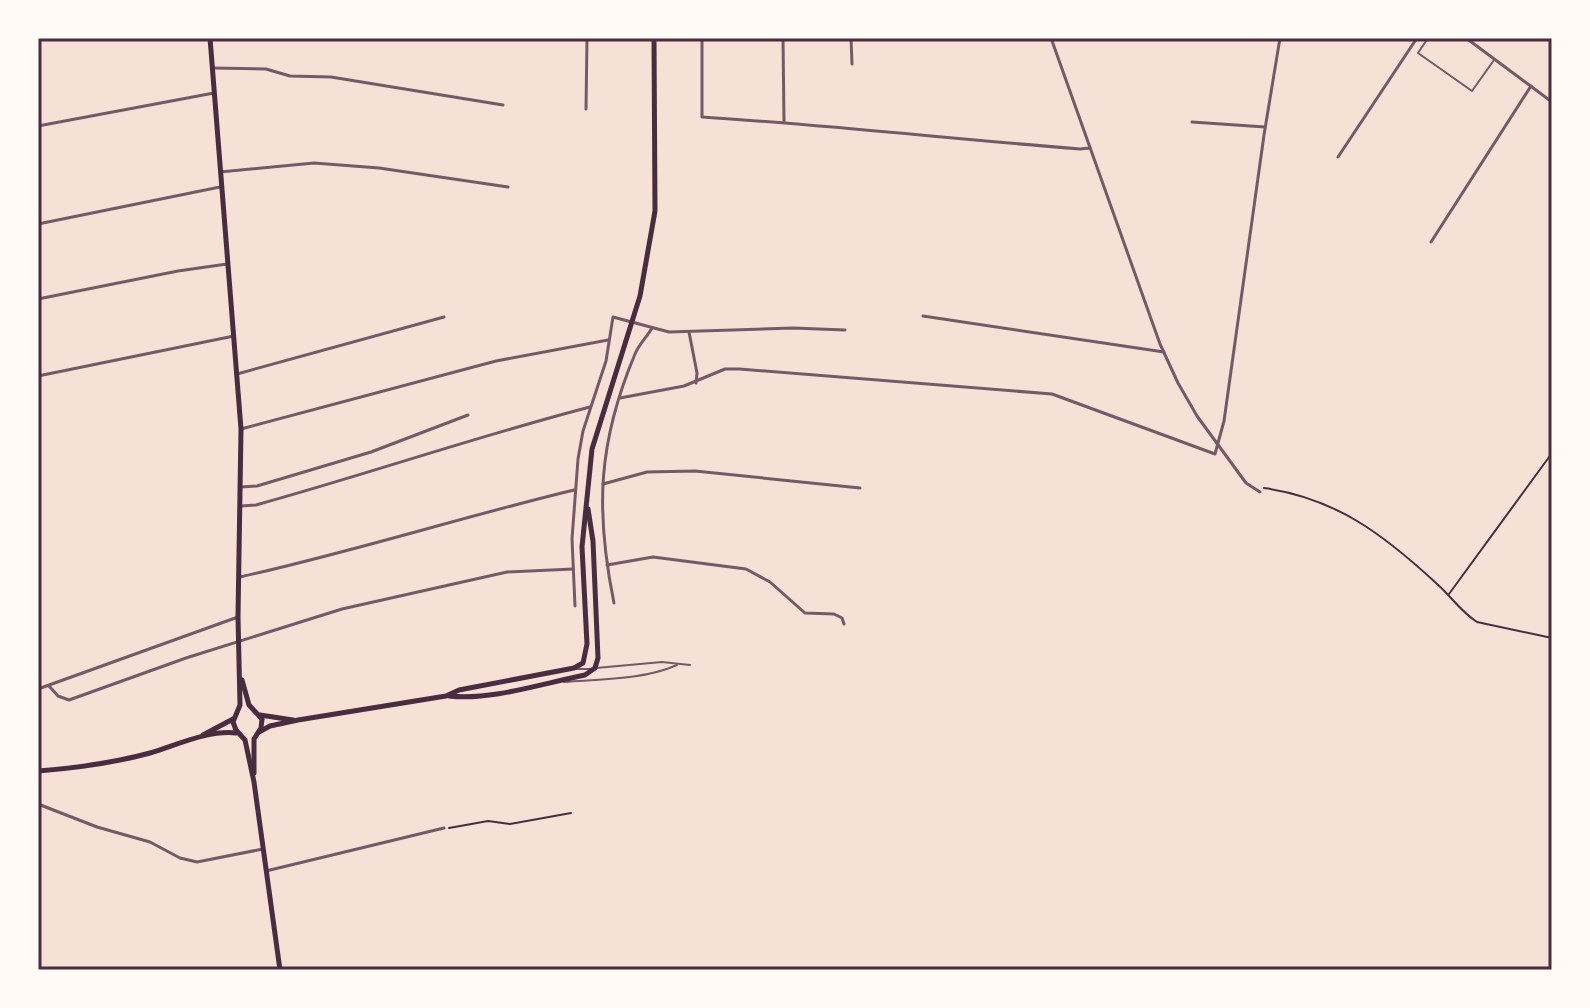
<svg xmlns="http://www.w3.org/2000/svg" width="1590" height="1008" font-family="'Nunito Sans',sans-serif">
  <style>
    .lines { fill: none; stroke-linecap: round; stroke-linejoin: round }
    .path { stroke: #4a2c40; stroke-width: 2 }
    .service { stroke: #755966; stroke-width: 2 }
    .minor { stroke: #755966; stroke-width: 3 }
    .secondary { stroke: #4a2c40; stroke-width: 5 }
    .neatline { fill: none; stroke: #4a2c40; stroke-width: 3 }
  </style>
  <rect width="100%" height="100%" fill="#f7e1d7"/>
  <g class="lines">
    <g class="path">
      <path d="M1264,488C1336,498 1384,535 1436,583C1450,595 1461,612 1477,622L1552,638"/>
      <path d="M1449,594L1552,453"/>
      <path d="M449,828L488,821L510,824L571,813"/>
    </g>
    <g class="service">
      <path d="M1428,38L1418,53L1472,91L1494,60"/>
      <path d="M596,668L662,662L690,665"/>
      <path d="M576,669H590"/>
      <path d="M564,682C601,679 643,680 677,665"/>
    </g>
    <g class="minor">
      <path d="M490,38H498"/>
      <path d="M702,38V117C828,125 953,139 1080,149L1090,148"/>
      <path d="M783,38L784,122"/>
      <path d="M851,38L852,64"/>
      <path d="M1051,38L1160,344L1178,383L1197,416L1246,483L1260,492"/>
      <path d="M1466,38L1552,102"/>
      <path d="M212,68L266,69L290,76L331,77L503,105"/>
      <path d="M586,109L587,38"/>
      <path d="M1192,122L1265,127"/>
      <path d="M38,126L214,93"/>
      <path d="M1338,157L1417,38"/>
      <path d="M220,172L314,163L379,168L508,187"/>
      <path d="M38,224L220,187"/>
      <path d="M1431,242L1531,86"/>
      <path d="M38,299L178,271L227,264"/>
      <path d="M923,316L1164,352"/>
      <path d="M689,332L697,373L696,383"/>
      <path d="M237,374L444,317"/>
      <path d="M38,376L234,336"/>
      <path d="M620,398L684,386L725,369H739L1052,394L1215,454L1224,421L1264,135L1280,38"/>
      <path d="M241,429L496,361L608,340"/>
      <path d="M603,484L647,472L695,471L860,488"/>
      <path d="M241,487L257,486L371,452L468,415"/>
      <path d="M241,506L256,505C368,474 478,436 590,407"/>
      <path d="M607,565L653,557L746,569L770,582L805,613L834,614L842,618L844,624"/>
      <path d="M240,577C352,552 462,517 574,490"/>
      <path d="M614,603C595,510 598,442 635,354C639,344 647,337 652,328"/>
      <path d="M575,606L572,539L578,459L583,431L606,361L613,317L669,332L793,328L845,330"/>
      <path d="M49,686L58,696L69,700L186,658L342,609L507,572L573,569"/>
      <path d="M38,689L238,617"/>
      <path d="M38,804L97,827L150,842L180,858L197,862L263,849"/>
      <path d="M266,871L444,828"/>
    </g>
    <g class="secondary">
      <path d="M210,38L241,429L238,617L240,705L233,722L236,730L245,740L254,782L280,970"/>
      <path d="M242,680L249,705L262,719L261,728L254,739V773"/>
      <path d="M449,696C490,701 544,683 585,675L595,668L598,658L593,541L588,509"/>
      <path d="M260,715L293,720"/>
      <path d="M259,732L270,726L298,720L446,696L459,690L574,668L583,663L587,644L582,547L592,449L640,296L655,211L654,38"/>
      <path d="M203,735L233,719"/>
      <path d="M38,771C75,768 114,763 150,753C177,745 208,730 236,733"/>
    </g>
  </g>
  <rect width="1590" height="1008" fill="none" stroke="#fffaf5" stroke-width="80"/>
  <rect x="40" y="40" width="1510" height="928" class="neatline"/>
</svg>
